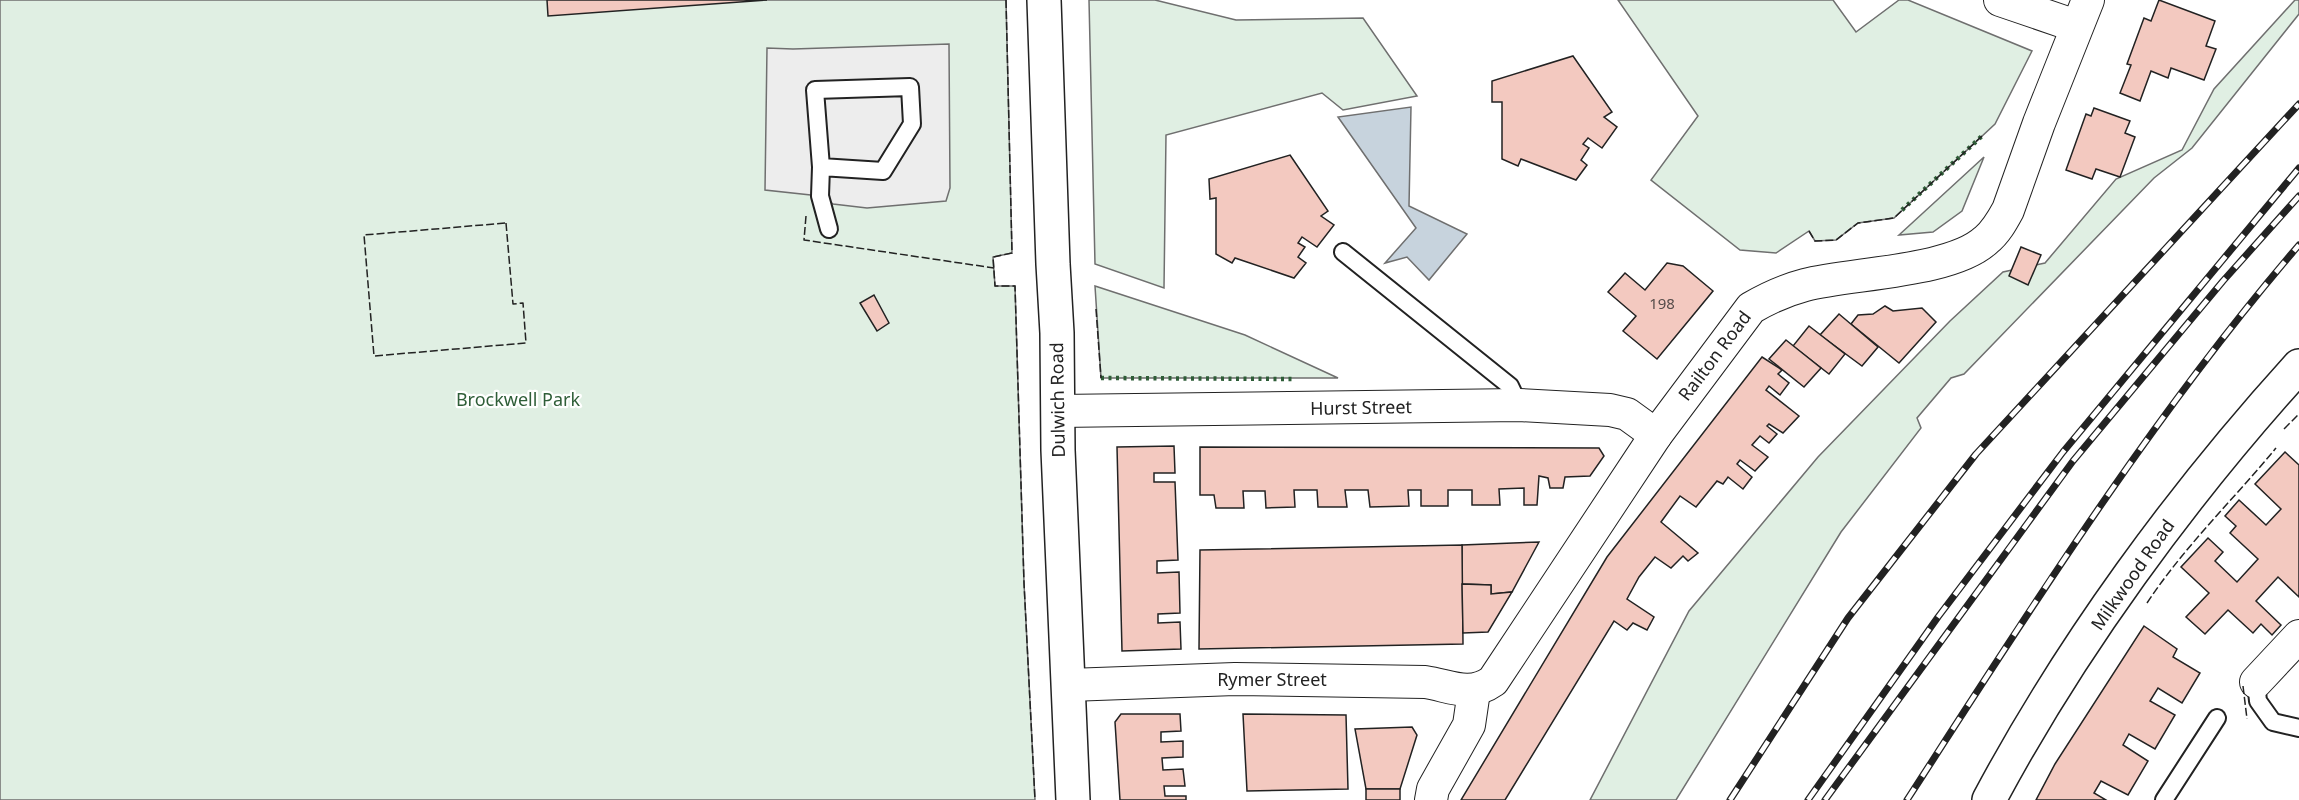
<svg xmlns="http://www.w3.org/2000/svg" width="2299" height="800" font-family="'Noto Sans',sans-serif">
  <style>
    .green { fill: #e0efe3; stroke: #6f6f6f; stroke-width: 1.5 }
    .parking { fill: #ededed; stroke: #6f6f6f; stroke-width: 1.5 }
    .water { fill: #c7d3dd; stroke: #6f6f6f; stroke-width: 1.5 }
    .building { fill: #f3c9c0; stroke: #222; stroke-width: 1.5 }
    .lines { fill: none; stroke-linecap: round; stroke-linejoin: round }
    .service-casing { stroke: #222; stroke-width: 20 }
    .minor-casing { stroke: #222; stroke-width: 34 }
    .secondary-casing { stroke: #222; stroke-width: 36 }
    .primary-casing { stroke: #222; stroke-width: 36 }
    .service { stroke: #fff; stroke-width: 16 }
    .minor { stroke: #fff; stroke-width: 32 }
    .secondary { stroke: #fff; stroke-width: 33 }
    .primary { stroke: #fff; stroke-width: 33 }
    .rail-casing { stroke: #222; stroke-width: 7 }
    .rail { stroke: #fff; stroke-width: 4.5; stroke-dasharray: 14; stroke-linecap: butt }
    .hedge { stroke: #2f5e38; stroke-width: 4.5; stroke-dasharray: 3 4.5; stroke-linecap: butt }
    .fence { stroke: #222; stroke-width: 1.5; stroke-dasharray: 8 3; stroke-linecap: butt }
    .labels { text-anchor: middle; stroke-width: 4.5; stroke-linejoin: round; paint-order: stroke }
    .number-label { font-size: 15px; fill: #564c4a }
    .street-label { font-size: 18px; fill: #222; stroke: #fff }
    .park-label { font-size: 18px; fill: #2f5e38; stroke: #fff }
  </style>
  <rect width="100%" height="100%" fill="#fff"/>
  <g class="green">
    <path d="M0,0H1006L1012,253L993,257L995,286H1015L1024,583L1035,800H0Z"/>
    <path d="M1089,0H1155L1236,20L1363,18L1417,96L1343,110L1322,93L1166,135L1164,288L1095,264Z"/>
    <path d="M1618,0H1833L1856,32L1899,0H1908L2032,51L1995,124L1894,218L1858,223L1836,240L1815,241L1809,231L1776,253L1740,250L1651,180L1698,116Z"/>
    <path d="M2295,0H2299V14L2192,148L2154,178L1964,374L1951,378L1917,418L1921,428L1841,532L1676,800H1590L1689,611L1818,457L1950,321L2003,272L2045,263L2116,179L2182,150L2214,89Z"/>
    <path d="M1984,157L1962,211L1933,232L1899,235Z"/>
    <path d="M1095,286L1245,335L1338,378H1101Z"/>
  </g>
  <path class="parking" d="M949,44L950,188L946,201L867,208L833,204L820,196L765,190L767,48L793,49Z"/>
  <path class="water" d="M1411,107L1409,206L1467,234L1429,280L1407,257L1385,263L1416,228L1338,117Z"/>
  <g class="building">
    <path d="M547,0H767L548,16Z"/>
    <path d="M2159,0L2215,21L2206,46L2216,49L2204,80L2171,68L2168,78L2151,71L2140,101L2120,93L2131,65L2127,64L2144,18L2151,21Z"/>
    <path d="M1573,56L1612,112L1604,117L1617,127L1602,148L1588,138L1583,144L1589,148L1581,160L1587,165L1576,180L1521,159L1518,166L1502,159V102H1492V81Z"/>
    <path d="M2094,108L2130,121L2125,133L2135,137L2120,177L2096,169L2092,179L2066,170L2086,114L2091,116Z"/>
    <path d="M1290,155L1328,211L1321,216L1334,225L1317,247L1302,237L1298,243L1305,247L1298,257L1306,263L1294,278L1235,258L1232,263L1216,254V198L1210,199L1209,179Z"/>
    <path d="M2021,247L2041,255L2028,285L2009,276Z"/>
    <path d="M1667,263L1683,266L1713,291L1657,359L1623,331L1636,316L1608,292L1625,273L1645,290Z"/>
    <path d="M874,295L889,323L877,331L860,303Z"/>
    <path d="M1885,306L1893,311L1922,308L1936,322L1899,363L1851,324L1858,315L1873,314Z"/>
    <path d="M1839,314L1878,347L1862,366L1820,335Z"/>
    <path d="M1809,326L1845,354L1829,374L1793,346Z"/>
    <path d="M1786,340L1821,368L1804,387L1769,359Z"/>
    <path d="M1762,357L1782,370L1778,374L1789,383L1780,395L1769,386L1766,390L1799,416L1783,433L1769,424L1767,426L1777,434L1769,443L1760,436L1752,445L1768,457L1755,471L1740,460L1737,464L1752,477L1743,489L1728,477L1723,484L1717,481L1696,507L1680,496L1661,522L1698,553L1688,561L1683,556L1671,568L1655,557L1639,577L1627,599L1654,617L1647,630L1633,623L1627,630L1614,621L1505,800H1461L1607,557Z"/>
    <path d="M1174,446L1175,473H1154V482H1175L1178,560L1157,561V573L1179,572L1180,613L1158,614V623L1180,622L1181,649L1122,651L1117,447Z"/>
    <path d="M1200,447L1599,448L1604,456L1590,476L1565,477L1563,488H1550L1548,478L1539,476L1537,505H1524V488L1499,489L1500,505H1472V490H1448V506H1421V490H1408L1409,506L1370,507L1368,490H1345L1347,507H1318L1317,490H1294L1295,507L1266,508L1265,491H1243L1244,508H1216L1214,495H1200Z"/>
    <path d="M2285,452L2299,465V597L2278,577L2256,601L2281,625L2272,635L2261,624L2253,633L2228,610L2205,634L2186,617L2209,593L2181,567L2208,538L2223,552L2215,561L2237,582L2258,559L2230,533L2236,526L2225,516L2239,500L2266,525L2281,509L2255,484Z"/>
    <path d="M1539,542L1512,592L1491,594V585L1462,584V545Z"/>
    <path d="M1462,545L1463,644L1199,649L1200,550Z"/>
    <path d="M1462,584L1491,585V594L1512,592L1488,632L1463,633Z"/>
    <path d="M2144,626L2177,649L2173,657L2200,673L2182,703L2158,688L2150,701L2175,715L2155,749L2129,734L2123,745L2148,761L2128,795L2101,781L2094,793L2106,800H2036L2055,764Z"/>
    <path d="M1121,714H1180L1181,731L1161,732V742L1183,741V757L1162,758L1163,770L1183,769L1185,786H1164L1165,796H1186V800H1120L1115,722Z"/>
    <path d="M1243,714L1346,715L1348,789L1247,791Z"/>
    <path d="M1412,727L1417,735L1400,789H1366L1355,729Z"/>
    <rect x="1366" y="789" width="34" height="11"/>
  </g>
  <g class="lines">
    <g class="service-casing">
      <g id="service">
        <path d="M821,167L883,171L912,124L910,87L815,90L821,167L820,196L829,229"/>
        <path d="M1343,252L1510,386L1519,405"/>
        <path d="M2256,682L2258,701L2273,722L2299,728"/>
        <path d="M2164,800L2217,718"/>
      </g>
    </g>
    <g class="minor-casing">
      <g id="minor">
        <path d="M2000,0L2076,26"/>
        <path d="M1058,411L1519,405L1610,410L1627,414L1656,435"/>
        <path d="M2256,682L2299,636"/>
        <path d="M1069,685L1235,679L1425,682C1451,686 1469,698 1493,681L1656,435L1751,308C1768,298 1786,290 1805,285C1852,273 1952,272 1986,240C1996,232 2002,221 2008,210L2039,123L2088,0"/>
        <path d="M1431,800L1433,789L1469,725L1474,691"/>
      </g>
    </g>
    <g class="secondary-casing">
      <path id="secondary" d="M1989,800C2071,646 2182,495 2299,366"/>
    </g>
    <g class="primary-casing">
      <path id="primary" d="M1044,0L1053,264L1057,333L1058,450L1073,800"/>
    </g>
    <use href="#service" class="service"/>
    <use href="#minor" class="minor"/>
    <use href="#secondary" class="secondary"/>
    <use href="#primary" class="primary"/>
    <g class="rail-casing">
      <g id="rail">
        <path d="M1730,800L1848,618L1976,454L2299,104"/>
        <path d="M1808,800L1938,617L2063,452L2299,168"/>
        <path d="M1825,800L2073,461L2223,281L2299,196"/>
        <path d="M1907,800C2029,611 2152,416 2299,245"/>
      </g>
    </g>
    <use href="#rail" class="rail"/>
    <g class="hedge">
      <path d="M1902,210L1982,136"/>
      <path d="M1101,378L1294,379"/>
    </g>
    <g class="fence">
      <path d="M1006,0L1012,253L993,257L995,286H1015L1024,583L1035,800"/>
      <path d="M806,216L804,240L994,268"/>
      <path d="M506,223L513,304L523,303L526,343L374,356L364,235Z"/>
      <path d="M1809,231L1815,241L1836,240L1858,223L1894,218L1982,136"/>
      <path d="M1096,309L1101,378"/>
      <path d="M2284,429L2299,414"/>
      <path d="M2147,603C2184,547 2233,500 2276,448"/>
      <path d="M2243,686L2247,719"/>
    </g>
  </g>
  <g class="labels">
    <g class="number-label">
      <text x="1662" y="309">198</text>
    </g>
    <g class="street-label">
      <text transform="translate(1715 356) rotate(-53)" y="6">Railton Road</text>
      <text transform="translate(1058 400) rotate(-91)" y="6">Dulwich Road</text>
      <text transform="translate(1361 408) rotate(-1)" y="6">Hurst Street</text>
      <text transform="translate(2133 575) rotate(-55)" y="6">Milkwood Road</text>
      <text x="1272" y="686">Rymer Street</text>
    </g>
    <g class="park-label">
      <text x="518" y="406">Brockwell Park</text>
    </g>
  </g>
</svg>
